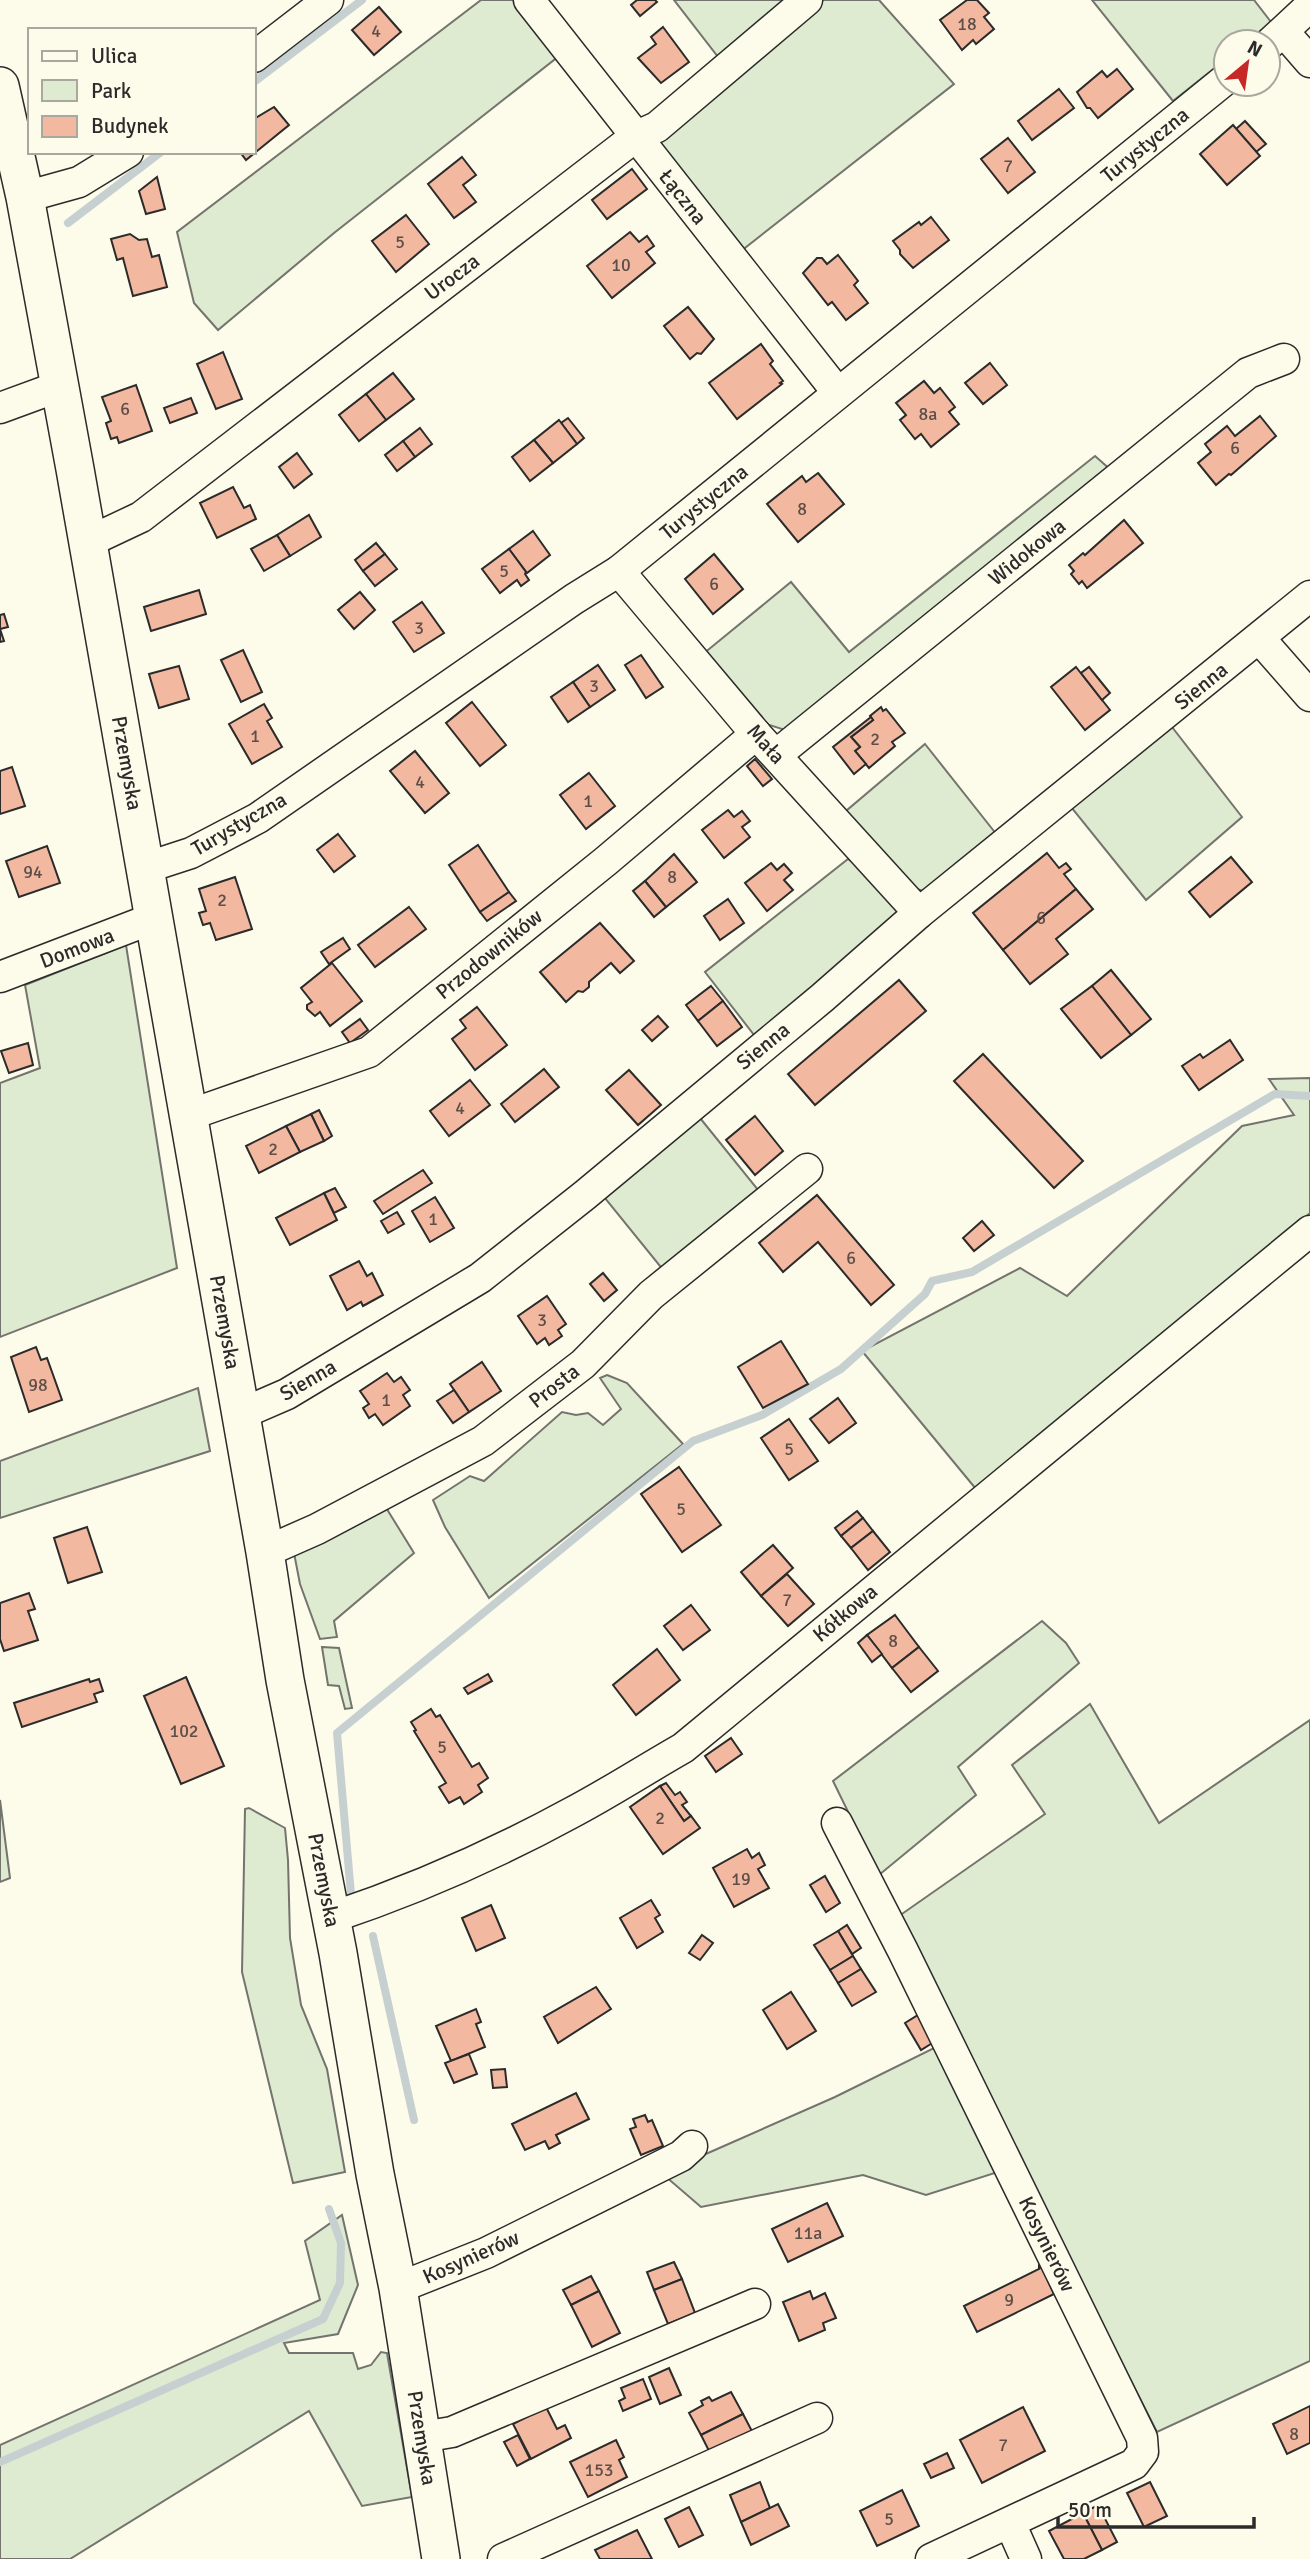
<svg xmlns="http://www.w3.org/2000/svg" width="1310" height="2559" font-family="Signika,sans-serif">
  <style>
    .green { fill: #deebd1; stroke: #74746e; stroke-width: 2 }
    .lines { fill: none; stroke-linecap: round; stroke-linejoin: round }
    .stream { stroke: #c7d0d0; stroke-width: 8 }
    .building { fill: #f2b8a0; stroke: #2b2b2b; stroke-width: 2 }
    .minor-casing { stroke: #2b2b2b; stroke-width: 33 }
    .major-casing { stroke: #2b2b2b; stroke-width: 40 }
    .minor { stroke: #fdfbea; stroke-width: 30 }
    .major { stroke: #fdfbea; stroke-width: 37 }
    .labels { text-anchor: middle; stroke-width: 5; stroke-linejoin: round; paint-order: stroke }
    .number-label { font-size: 18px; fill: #5d4e48 }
    .street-label { font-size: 21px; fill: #2b2b2b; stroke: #fdfbea }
  </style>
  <rect width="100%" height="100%" fill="#fdfbea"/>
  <g class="green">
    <path d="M481,0H515L559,56L334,233L218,330L194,303L177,232Z"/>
    <path d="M674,0H794L722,62Z"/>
    <path d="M818,0H879L954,84L741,251L656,146L665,134Z"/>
    <path d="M1092,0H1254L1271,22L1247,42H1226V59L1173,101Z"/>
    <path d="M1095,456L1112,471L785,730L766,724L703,654L791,582L849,652Z"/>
    <path d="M1172,727L1242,817L1146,900L1071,807Z"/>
    <path d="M925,744L997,835L927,892L906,886L846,811Z"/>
    <path d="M848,859L868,872L904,914L758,1040L705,972Z"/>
    <path d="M126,945L177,1268L0,1337V1083L40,1068L25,985Z"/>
    <path d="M1310,1078V1213L976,1489L862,1351L1020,1268L1067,1296L1242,1126L1294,1115L1269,1079Z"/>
    <path d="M696,1113L759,1191L664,1271L600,1192Z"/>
    <path d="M607,1375L627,1383L683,1444L489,1598L445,1527L433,1500L470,1476L484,1481L562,1412L576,1415L588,1413L603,1425L621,1409L600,1378Z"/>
    <path d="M198,1388L210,1451L0,1518V1461Z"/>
    <path d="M385,1506L414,1553L334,1621L337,1637L320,1639L300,1584L294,1553Z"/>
    <path d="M1042,1621L1066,1643L1079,1663L958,1767L976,1795L879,1875L833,1781Z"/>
    <path d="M322,1647L339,1648L352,1708L345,1709L339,1686L328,1685Z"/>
    <path d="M1090,1704L1159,1823L1310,1720V2361L1157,2432L955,2035L899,1916L1045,1814L1012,1765Z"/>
    <path d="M0,1800L10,1878L0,1882Z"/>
    <path d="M249,1808L285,1828L288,1860L290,1938L301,2005L327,2069L345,2172L293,2183L242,1972L245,1809Z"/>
    <path d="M936,2047L998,2172L926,2195L863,2175L701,2207L665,2176L699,2157L835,2097Z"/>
    <path d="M342,2215L358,2285L338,2334L284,2343L289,2353H353L358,2369L371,2365L381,2352L387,2353L412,2497L362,2506L309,2411L70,2559H0V2445L320,2300L305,2241Z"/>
  </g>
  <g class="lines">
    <g class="stream">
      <path d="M254,82L362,0"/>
      <path d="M68,223L161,152"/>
      <path d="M351,1894L337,1733L693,1441L762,1415L841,1369L925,1294L932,1281L972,1272L1275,1094L1310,1096"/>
      <path d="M373,1936L414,2120"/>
      <path d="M0,2462L323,2319L340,2283L341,2243L329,2209"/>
    </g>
  </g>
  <g class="building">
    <path d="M637,0H655L657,2L640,16L631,5Z"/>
    <path d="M967,0H977L989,13L984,17L994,29L976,44L973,40L962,50L940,20Z"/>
    <path d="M379,7L401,32L374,55L352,30Z"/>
    <path d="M663,27L689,62L661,83L638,58L656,44L651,37Z"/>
    <path d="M1117,69L1133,89L1098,118L1090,108H1087L1077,92L1102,71L1107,77Z"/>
    <path d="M1059,89L1074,108L1032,140L1018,121Z"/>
    <path d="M274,107L289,125L246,160L240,152H254V119Z"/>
    <path d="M1245,121L1266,144L1256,152L1236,129Z"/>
    <path d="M1233,125L1260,156L1227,185L1200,154Z"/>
    <path d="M1008,138L1035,172L1008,193L981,159Z"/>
    <path d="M462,157L476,175L463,185L476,202L454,218L428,184Z"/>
    <path d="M632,169L647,189L607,219L592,200Z"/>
    <path d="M157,177L165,209L146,214L139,191Z"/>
    <path d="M406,215L429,244L396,272L372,241Z"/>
    <path d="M931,217L949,240L913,268L900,254V250L893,241L919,222L921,225Z"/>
    <path d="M630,232L639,242L647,236L654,246L646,252L655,263L612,298L587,266Z"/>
    <path d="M130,234L139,240L147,239L152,257L159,255L167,287L133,296L123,258L117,260L111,239Z"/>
    <path d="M838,255L858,281L854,285L868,303L846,320L832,302L828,305L803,273L817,258H822L827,264Z"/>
    <path d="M688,307L714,339L701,354L697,353L690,359L664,326Z"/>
    <path d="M761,344L773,361L770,364L783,381L780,383L782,384L737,419L709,383Z"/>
    <path d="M223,352L242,399L216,409L197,364Z"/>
    <path d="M990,363L1007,385L983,404L965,383Z"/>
    <path d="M393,373L414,399L386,420L366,394Z"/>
    <path d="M924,381L934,393L940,388L955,407L949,412L959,424L931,447L921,434L915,439L900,420L906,415L896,403Z"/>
    <path d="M136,385L152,431L119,443L117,437L111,439L106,423L111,421L102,397Z"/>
    <path d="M366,394L386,420L359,441L339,415Z"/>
    <path d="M191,398L197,413L170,423L164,408Z"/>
    <path d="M1260,416L1276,436L1231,475L1229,474L1216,485L1198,463L1211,452L1205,444L1227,426L1235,436Z"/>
    <path d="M568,418L584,438L577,444L561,423Z"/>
    <path d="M559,420L577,444L553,463L534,440Z"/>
    <path d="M420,428L432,444L415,457L403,441Z"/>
    <path d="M534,440L553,463L530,481L512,457Z"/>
    <path d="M403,441L415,457L397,471L385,455Z"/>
    <path d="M297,453L312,474L294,488L279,467Z"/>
    <path d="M818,473L844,504L798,542L767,504L802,476L806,482Z"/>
    <path d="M233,487L244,508L250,505L256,519L217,538L200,503Z"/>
    <path d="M309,515L321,537L290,556L277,535Z"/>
    <path d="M1124,520L1143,543L1087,588L1082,581L1079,584L1071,574L1074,571L1069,565L1083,553L1085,555Z"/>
    <path d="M533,531L550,555L527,573L509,549Z"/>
    <path d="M277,535L290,556L264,571L251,549Z"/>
    <path d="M376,543L385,554L363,571L355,560Z"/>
    <path d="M509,549L526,572L525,574L529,580L521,586L517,580L500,593L482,569Z"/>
    <path d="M385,554L397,569L375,586L363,571Z"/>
    <path d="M714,554L743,589L713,614L685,579Z"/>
    <path d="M199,590L206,614L151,631L144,607Z"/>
    <path d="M360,592L375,610L354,629L338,610Z"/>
    <path d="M422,602L444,633L414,652L393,622Z"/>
    <path d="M4,614L8,627L0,629L4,641L0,642V615Z"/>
    <path d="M243,650L262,692L241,702L221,660Z"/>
    <path d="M641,655L663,687L646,698L625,665Z"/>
    <path d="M598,665L615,690L590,707L573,682Z"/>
    <path d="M179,666L189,699L159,708L149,674Z"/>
    <path d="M1076,667L1110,710L1085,730L1051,687Z"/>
    <path d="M1089,667L1110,693L1102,700L1081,673Z"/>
    <path d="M573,682L590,707L568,722L551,697Z"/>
    <path d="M472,702L506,745L480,766L446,723Z"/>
    <path d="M264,704L272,718L267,721L282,747L252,764L229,724Z"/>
    <path d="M881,707L883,711L886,709L905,733L892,742L895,746L869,768L855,751L860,747L851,737L873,720L870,716Z"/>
    <path d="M871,717L873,720L851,737L860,747L855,751L866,764L854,774L833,747Z"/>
    <path d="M415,751L449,793L425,813L390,771Z"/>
    <path d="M755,759L772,779L763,786L747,766Z"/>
    <path d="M12,767L25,806L0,814V771Z"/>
    <path d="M589,773L615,806L586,829L560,795Z"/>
    <path d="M728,810L734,817L742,811L750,821L742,827L750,837L724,858L702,830Z"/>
    <path d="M338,834L355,856L334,872L317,850Z"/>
    <path d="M478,845L509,892L480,912L449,865Z"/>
    <path d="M47,846L60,883L19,897L6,861Z"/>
    <path d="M1047,853L1059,868L1066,863L1071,869L1064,874L1076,889L1003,950L973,913Z"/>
    <path d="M674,854L697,882L666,907L645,881Z"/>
    <path d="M1231,857L1252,882L1210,917L1189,892Z"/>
    <path d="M771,863L777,870L784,864L792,873L784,880L793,890L767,911L745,883Z"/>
    <path d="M235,877L252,929L216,940L210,923L203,925L199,913L206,911L199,889Z"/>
    <path d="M645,881L666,907L654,917L633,891Z"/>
    <path d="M1076,889L1093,909L1056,939L1068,954L1030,984L1003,950Z"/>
    <path d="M509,892L516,901L487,921L480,912Z"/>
    <path d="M728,899L744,923L720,940L704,916Z"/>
    <path d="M409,907L426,929L375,967L358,945Z"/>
    <path d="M600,923L634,961L620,973L611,963L589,982V987L583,992L578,991L566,1002L540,972Z"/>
    <path d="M343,938L350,949L329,964L321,952Z"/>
    <path d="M332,963L362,1001L330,1026L320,1012L315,1016L307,1009V1005L312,1002L301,988Z"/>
    <path d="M1111,970L1151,1019L1131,1035L1092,986Z"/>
    <path d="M899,980L926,1011L815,1105L788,1074Z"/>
    <path d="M711,986L723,1001L698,1021L686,1005Z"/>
    <path d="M1092,986L1131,1035L1101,1058L1061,1009Z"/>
    <path d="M723,1001L742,1027L717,1046L698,1021Z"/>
    <path d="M477,1007L507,1045L475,1070L452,1039L466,1028L460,1020Z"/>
    <path d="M658,1016L668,1027L652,1041L642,1030Z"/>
    <path d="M360,1019L368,1030L350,1043L342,1032Z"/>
    <path d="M1230,1040L1243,1060L1199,1090L1182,1066L1200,1054L1203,1058Z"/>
    <path d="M28,1043L33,1065L9,1073L1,1051Z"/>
    <path d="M983,1054L1083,1161L1054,1188L954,1081Z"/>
    <path d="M544,1069L559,1087L515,1122L501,1104Z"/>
    <path d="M629,1070L661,1105L638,1125L606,1090Z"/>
    <path d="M470,1080L490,1105L449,1136L430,1111Z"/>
    <path d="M319,1110L332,1136L324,1141L311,1114Z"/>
    <path d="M311,1114L324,1141L300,1152L286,1126Z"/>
    <path d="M755,1116L783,1151L755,1175L726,1140Z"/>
    <path d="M286,1126L300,1152L259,1173L246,1146Z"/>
    <path d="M423,1170L432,1183L383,1214L374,1201Z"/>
    <path d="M335,1188L346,1207L334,1213L324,1193Z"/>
    <path d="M324,1193L337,1220L290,1245L276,1218Z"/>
    <path d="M817,1195L894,1285L871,1305L818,1242L783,1272L759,1243Z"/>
    <path d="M435,1197L454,1228L430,1242L412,1211Z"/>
    <path d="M397,1212L404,1224L388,1233L381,1221Z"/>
    <path d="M982,1221L994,1235L974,1251L963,1238Z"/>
    <path d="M359,1261L367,1276L372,1273L383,1295L363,1306L361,1302L347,1310L330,1276Z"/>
    <path d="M603,1273L617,1290L604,1301L590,1284Z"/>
    <path d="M547,1296L566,1324L558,1330L562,1336L549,1345L545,1338L537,1344L518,1316Z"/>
    <path d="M781,1341L808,1384L763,1408L738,1367Z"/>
    <path d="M36,1347L41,1360L47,1358L62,1400L29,1412L11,1357Z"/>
    <path d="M482,1362L501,1391L469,1412L450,1384Z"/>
    <path d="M387,1373L394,1382L401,1377L410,1390L403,1395L410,1406L383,1425L375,1414L369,1418L363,1408L369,1404L360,1391Z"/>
    <path d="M454,1390L469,1412L453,1423L437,1401Z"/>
    <path d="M838,1398L856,1423L829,1443L810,1419Z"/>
    <path d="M789,1419L818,1461L789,1480L761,1438Z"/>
    <path d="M679,1467L721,1525L682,1552L641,1494Z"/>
    <path d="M857,1511L863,1518L841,1536L835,1528Z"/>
    <path d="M863,1518L873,1531L851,1548L841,1536Z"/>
    <path d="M87,1527L102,1572L68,1583L54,1538Z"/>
    <path d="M873,1531L890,1552L868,1570L851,1548Z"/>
    <path d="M773,1545L793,1568L761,1596L741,1572Z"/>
    <path d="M787,1574L814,1604L788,1626L761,1596Z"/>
    <path d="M29,1593L35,1609L28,1611L38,1640L4,1651L0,1639V1603Z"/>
    <path d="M691,1605L710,1630L683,1650L664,1626Z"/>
    <path d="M895,1615L919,1647L892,1668L867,1635Z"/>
    <path d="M867,1635L882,1654L872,1662L858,1643Z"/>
    <path d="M919,1647L938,1671L911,1692L892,1668Z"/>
    <path d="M657,1649L680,1680L636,1715L613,1685Z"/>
    <path d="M488,1674L492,1681L468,1694L464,1688Z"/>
    <path d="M186,1677L224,1766L181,1784L144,1696Z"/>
    <path d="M89,1679L90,1682L99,1679L103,1691L94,1694L97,1702L22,1727L14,1703Z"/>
    <path d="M431,1709L436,1717L440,1715L472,1767L479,1763L488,1778L478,1785L482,1792L464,1804L460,1797L449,1803L439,1787L446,1783L414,1731L416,1730L411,1722Z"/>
    <path d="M731,1738L742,1754L716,1772L705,1756Z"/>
    <path d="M666,1783L675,1795L680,1792L687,1802L682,1805L691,1816L684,1821L660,1786Z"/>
    <path d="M660,1786L684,1821L691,1816L700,1828L663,1854L630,1807Z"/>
    <path d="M747,1849L752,1858L759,1853L765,1865L758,1869L769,1888L734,1907L713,1868Z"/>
    <path d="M825,1876L840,1903L826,1912L810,1885Z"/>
    <path d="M651,1900L660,1915L655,1918L663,1932L637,1948L620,1918Z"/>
    <path d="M491,1905L505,1938L476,1951L462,1918Z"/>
    <path d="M847,1925L861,1948L852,1954L838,1931Z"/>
    <path d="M838,1931L853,1956L830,1970L814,1945Z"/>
    <path d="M702,1935L713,1943L700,1960L689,1953Z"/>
    <path d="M853,1956L861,1969L838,1983L830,1970Z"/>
    <path d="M861,1969L876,1992L852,2006L838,1983Z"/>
    <path d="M596,1987L611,2009L558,2043L544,2017Z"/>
    <path d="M791,1992L816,2031L787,2049L763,2010Z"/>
    <path d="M476,2009L481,2022L476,2024L485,2047L451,2061L436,2026Z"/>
    <path d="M918,2015L934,2042L921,2050L905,2023Z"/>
    <path d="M469,2054L477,2074L454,2083L445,2063Z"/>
    <path d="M505,2069L507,2087L493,2088L491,2070Z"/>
    <path d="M576,2093L589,2119L556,2135L560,2143L549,2149L545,2141L525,2150L512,2124Z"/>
    <path d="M645,2115L648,2122L652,2120L663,2146L641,2155L630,2129L636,2127L633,2119Z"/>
    <path d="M827,2203L843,2236L788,2262L772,2229Z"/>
    <path d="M674,2262L682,2279L654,2290L647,2272Z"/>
    <path d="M1045,2265L1052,2279L1048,2281L1054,2294L977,2332L964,2306L1039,2269V2266L1041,2268Z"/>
    <path d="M591,2276L599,2291L571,2305L563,2290Z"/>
    <path d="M682,2279L695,2313L668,2324L654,2290Z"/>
    <path d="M599,2291L620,2333L592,2347L571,2305Z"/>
    <path d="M810,2291L813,2299L825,2293L836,2318L823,2323L825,2330L799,2341L783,2302Z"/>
    <path d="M669,2368L681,2395L660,2404L649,2377Z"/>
    <path d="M643,2379L651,2399L623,2411L619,2401L625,2398L621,2388Z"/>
    <path d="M731,2392L743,2414L701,2435L689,2413L703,2405L701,2401L709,2397L712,2401Z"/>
    <path d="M1310,2406V2443L1287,2454L1273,2424Z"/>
    <path d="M546,2407L557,2429L565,2425L571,2438L531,2459L513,2424Z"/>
    <path d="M1023,2407L1045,2451L982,2483L960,2440Z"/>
    <path d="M743,2414L754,2435L712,2457L701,2435Z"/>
    <path d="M518,2435L530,2459L517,2466L504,2442Z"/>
    <path d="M616,2440L624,2457L619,2460L627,2477L588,2497L570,2462Z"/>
    <path d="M947,2453L954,2468L931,2478L924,2464Z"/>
    <path d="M760,2482L770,2508L741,2522L730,2495Z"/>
    <path d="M1150,2482L1167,2516L1144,2527L1127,2493Z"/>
    <path d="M902,2490L919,2526L877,2546L860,2511Z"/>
    <path d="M778,2504L789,2526L751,2545L741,2522Z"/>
    <path d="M1098,2505L1117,2542L1102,2550L1083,2513Z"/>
    <path d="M689,2507L703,2535L679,2547L665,2519Z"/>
    <path d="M1083,2513L1102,2550L1084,2559H1064L1049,2531Z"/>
    <path d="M637,2530L652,2559H600L595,2550Z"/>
  </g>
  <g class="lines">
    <g class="minor-casing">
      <g id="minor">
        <path d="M529,0L838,393"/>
        <path d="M1284,32L1310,62"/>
        <path d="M1268,45L1310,6"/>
        <path d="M254,57L328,0"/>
        <path d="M25,197L79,182L128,152"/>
        <path d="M0,408L60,386"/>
        <path d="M88,542L141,517L635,137L657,127L807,0"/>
        <path d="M619,571L756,734L919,913"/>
        <path d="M1260,639L1310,696"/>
        <path d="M776,755L1248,373L1284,359"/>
        <path d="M145,868L191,853L258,818L574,599L619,571L1226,79"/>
        <path d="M0,977L154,918"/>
        <path d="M189,1115L369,1052L606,861L756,734"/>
        <path d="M241,1414L287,1394L480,1278L585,1195L822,998L919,913L1310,596"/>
        <path d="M265,1552L317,1529L483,1441L583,1364L651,1295L807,1169"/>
        <path d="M837,1823L903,1951L1142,2438L1143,2452L1134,2464L931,2559"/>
        <path d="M330,1918C414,1890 494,1855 571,1813C609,1793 646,1769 683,1748L1310,1231"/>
        <path d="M398,2288L486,2253L681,2156L692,2146"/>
        <path d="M422,2437L452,2432L755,2304"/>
        <path d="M1010,2523L1026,2559"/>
        <path d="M503,2559L817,2418"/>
      </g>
    </g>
    <g class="major-casing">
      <path id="major" d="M0,86L25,197L75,469L265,1552L285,1680L338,1953L375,2174L398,2288L441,2559"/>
    </g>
    <use href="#minor" class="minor"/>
    <use href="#major" class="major"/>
  </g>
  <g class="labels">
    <g class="number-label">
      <text x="967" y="30">18</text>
      <text x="376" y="37">4</text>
      <text x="1008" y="172">7</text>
      <text x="400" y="248">5</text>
      <text x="621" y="271">10</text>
      <text x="125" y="415">6</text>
      <text x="928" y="420">8a</text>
      <text x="1235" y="454">6</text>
      <text x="802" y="515">8</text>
      <text x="504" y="577">5</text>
      <text x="714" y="590">6</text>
      <text x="419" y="634">3</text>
      <text x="594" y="692">3</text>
      <text x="255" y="742">1</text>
      <text x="875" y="745">2</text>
      <text x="420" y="788">4</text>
      <text x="588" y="807">1</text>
      <text x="33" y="878">94</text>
      <text x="672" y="883">8</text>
      <text x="222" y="906">2</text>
      <text x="1041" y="924">6</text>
      <text x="460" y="1114">4</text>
      <text x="273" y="1155">2</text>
      <text x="433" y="1225">1</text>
      <text x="851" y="1264">6</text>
      <text x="542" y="1326">3</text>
      <text x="38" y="1391">98</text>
      <text x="386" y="1406">1</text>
      <text x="789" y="1455">5</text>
      <text x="681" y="1515">5</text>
      <text x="787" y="1606">7</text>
      <text x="893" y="1647">8</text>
      <text x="184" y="1737">102</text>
      <text x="442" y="1753">5</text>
      <text x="660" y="1824">2</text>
      <text x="741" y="1885">19</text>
      <text x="808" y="2239">11a</text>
      <text x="1009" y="2306">9</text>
      <text x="1294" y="2440">8</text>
      <text x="1003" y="2451">7</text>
      <text x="599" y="2476">153</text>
      <text x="889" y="2525">5</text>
    </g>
    <g class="street-label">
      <text transform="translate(1145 145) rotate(-39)" y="7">Turystyczna</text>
      <text transform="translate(683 197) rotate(52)" y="7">Łączna</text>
      <text transform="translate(452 277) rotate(-37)" y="7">Urocza</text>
      <text transform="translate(704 502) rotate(-39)" y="7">Turystyczna</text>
      <text transform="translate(1027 552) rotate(-39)" y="7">Widokowa</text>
      <text transform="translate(1201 686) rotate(-39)" y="7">Sienna</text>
      <text transform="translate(766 744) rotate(48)" y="7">Mała</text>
      <text transform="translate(127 763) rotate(80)" y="7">Przemyska</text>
      <text transform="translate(239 824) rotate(-30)" y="7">Turystyczna</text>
      <text transform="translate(77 948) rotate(-21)" y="7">Domowa</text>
      <text transform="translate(489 954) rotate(-39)" y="7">Przodowników</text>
      <text transform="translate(763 1046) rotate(-39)" y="7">Sienna</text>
      <text transform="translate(225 1322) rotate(80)" y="7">Przemyska</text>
      <text transform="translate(308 1380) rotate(-30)" y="7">Sienna</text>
      <text transform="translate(554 1386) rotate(-38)" y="7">Prosta</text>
      <text transform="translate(845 1613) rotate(-40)" y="7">Kółkowa</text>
      <text transform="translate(324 1880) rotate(79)" y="7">Przemyska</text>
      <text transform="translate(1047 2244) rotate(64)" y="7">Kosynierów</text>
      <text transform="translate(471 2257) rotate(-24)" y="7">Kosynierów</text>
      <text transform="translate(422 2438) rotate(81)" y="7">Przemyska</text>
    </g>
  </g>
  <rect x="28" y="28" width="228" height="126" fill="#fdfbea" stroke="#a9a89e" stroke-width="2"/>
  <rect x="42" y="51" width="35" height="10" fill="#fdfbea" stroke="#a9a89e" stroke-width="2"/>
  <text x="91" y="63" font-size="21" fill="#2b2b2b">Ulica</text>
  <rect x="42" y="80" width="35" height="21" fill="#deebd1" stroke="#a9a89e" stroke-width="2"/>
  <text x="91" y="98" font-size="21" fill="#2b2b2b">Park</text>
  <rect x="42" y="116" width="35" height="21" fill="#f2b8a0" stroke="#a9a89e" stroke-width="2"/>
  <text x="91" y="133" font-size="21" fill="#2b2b2b">Budynek</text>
  <g transform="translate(1247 63) rotate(29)"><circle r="33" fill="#fdfbea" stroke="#a9a89e" stroke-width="2"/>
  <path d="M0-5L12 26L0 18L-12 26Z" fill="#c62828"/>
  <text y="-10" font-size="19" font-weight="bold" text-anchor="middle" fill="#2b2b2b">N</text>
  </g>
  <path d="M1058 2517v10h196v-10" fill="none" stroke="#2b2b2b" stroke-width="3.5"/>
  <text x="1068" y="2517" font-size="21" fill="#2b2b2b" stroke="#fdfbea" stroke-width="5" paint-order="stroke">50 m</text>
</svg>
